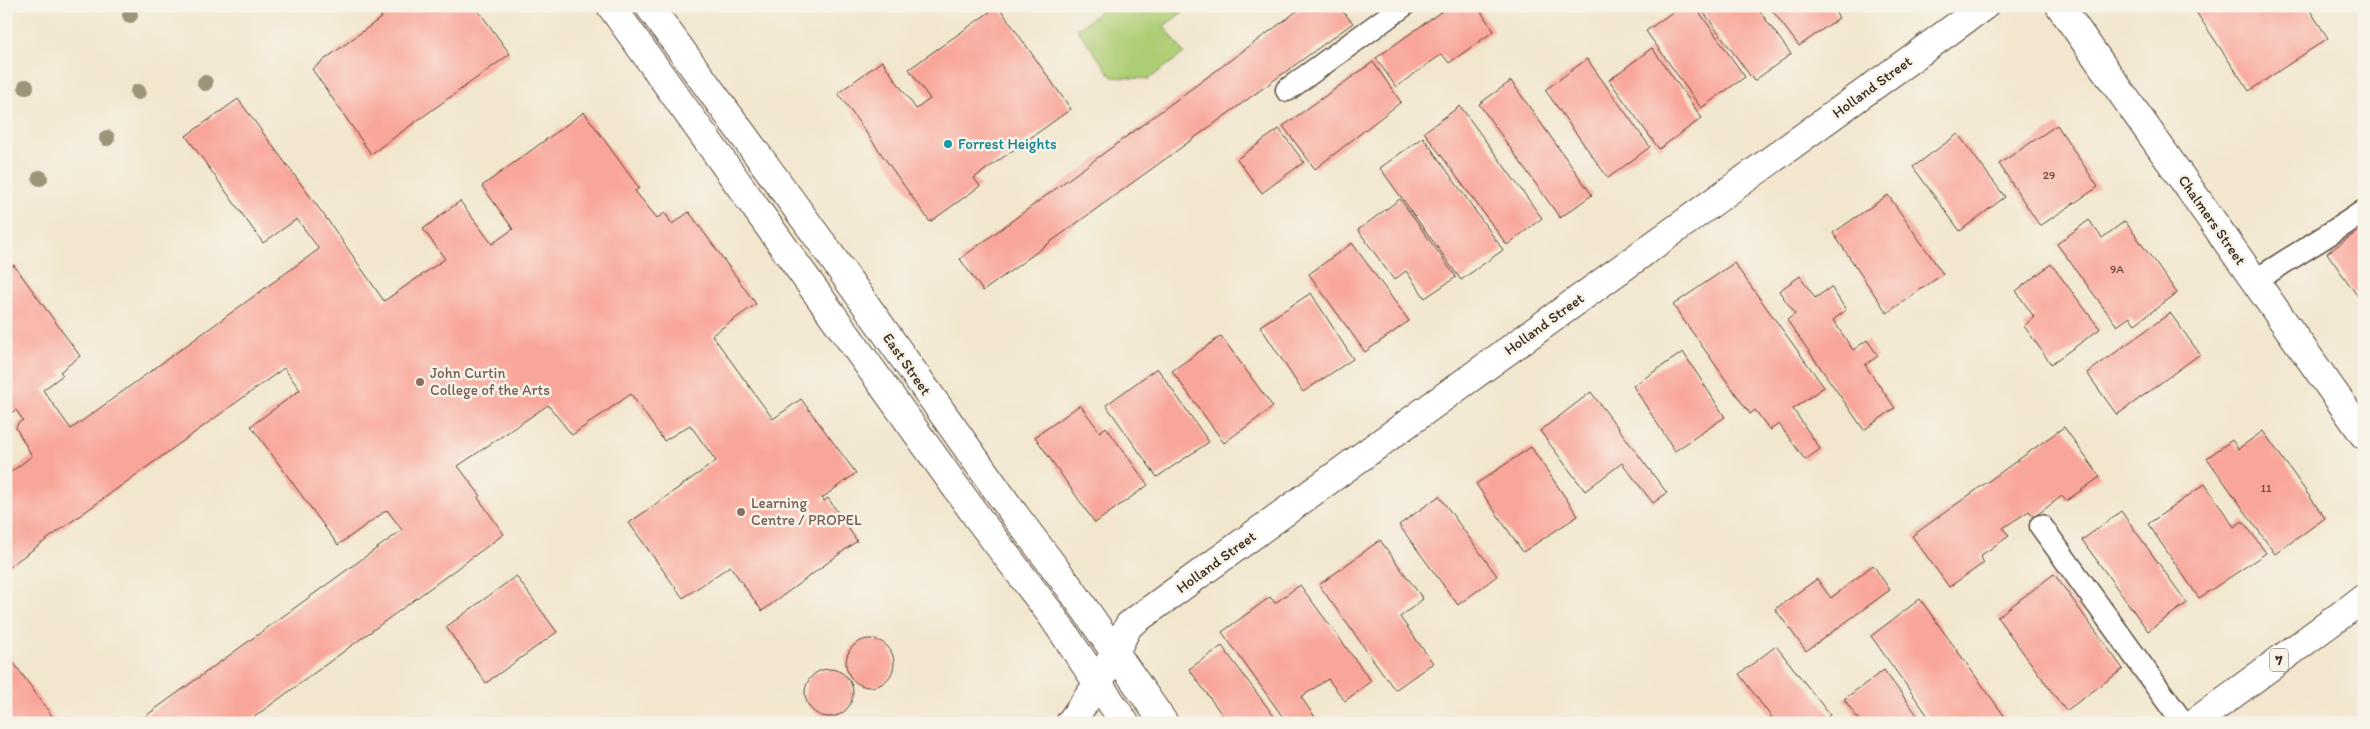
<svg xmlns="http://www.w3.org/2000/svg" width="2370" height="729" font-family="Itim,sans-serif">
  <style>
    .green { fill: #adcd75; stroke: #747c4a }
    .building { fill: #f9a69a }
    .lines { fill: none; stroke-linecap: round; stroke-linejoin: round }
    .lane-casing { stroke: #564638; stroke-width: 25 }
    .street-casing { stroke: #564638; stroke-width: 30 }
    .secondary-casing { stroke: #564638; stroke-width: 30 }
    .primary-casing { stroke: #564638; stroke-width: 30 }
    .lane { stroke: #fff; stroke-width: 22 }
    .street { stroke: #fff; stroke-width: 28 }
    .secondary { stroke: #fff; stroke-width: 28 }
    .primary { stroke: #fff; stroke-width: 28 }
    .tree { fill: #9d9579 }
    .culture-dot { fill: #0f9aa8; stroke: #f7f3e8; stroke-width: 2 }
    .education-dot { fill: #8d6e63; stroke: #f7f3e8; stroke-width: 2 }
    .labels { text-anchor: middle; stroke-width: 5; stroke-linejoin: round; paint-order: stroke }
    .number-label { font-size: 12px; fill: #6a493d }
    .shield { fill: #f7f3e8; stroke: #73665b; stroke-width: 1 }
    .shield-label { font-size: 14px; font-weight: bold; fill: #3b2a1e }
    .street-label { font-size: 15px; fill: #3b2a1e; stroke: #f7f3e8 }
    .culture-label { font-size: 15px; fill: #0d838f; stroke: #f7f3e8; text-anchor: start }
    .education-label { font-size: 15px; fill: #785e54; stroke: #f7f3e8; text-anchor: start }
  </style>
  <rect width="100%" height="100%" fill="#f7f3e8"/>
  <filter id="ink" filterUnits="userSpaceOnUse"><feTurbulence type="fractalNoise" baseFrequency=".02" numOctaves="2"/><feDisplacementMap in="SourceGraphic" scale="10" xChannelSelector="R" yChannelSelector="G"/><feConvolveMatrix kernelMatrix="1 2 1 2 8 2 1 2 1" color-interpolation-filters="sRGB"/></filter>
  <filter id="wash" filterUnits="userSpaceOnUse"><feTurbulence type="fractalNoise" baseFrequency=".0096" numOctaves="4" result="noise"/><feDisplacementMap in="SourceGraphic" scale="20" xChannelSelector="R" yChannelSelector="G"/><feGaussianBlur stdDeviation="1.12" result="paint"/><feColorMatrix in="noise" values="0 0 0 0 0 0 0 0 0 0 0 0 0 0 0 0 0 1.4 0 .05"/><feComposite in="paint" operator="in"/></filter>
  <g filter="url(#wash)">
    <rect width="100%" height="100%" fill="#f2e6ce"/>
    <path class="green" d="M1107,6H1191L1164,26L1184,53L1149,79L1112,77L1077,29Z"/>
    <g id="blocks">
      <g class="building">
        <path d="M374,6H475L510,54L371,154L312,69L382,17Z"/>
        <path d="M998,6L1071,109L974,178L980,186L930,222L838,93L882,61L916,109L930,99L909,69Z"/>
        <path d="M1304,6H1338L1353,23L983,291L960,259Z"/>
        <path d="M1449,6H1477L1494,31L1449,63L1442,54L1396,87L1376,58Z"/>
        <path d="M1681,6H1695L1745,77L1701,108L1646,31Z"/>
        <path d="M1699,6H1756L1791,54L1754,81Z"/>
        <path d="M1769,6H1831L1839,18L1799,46Z"/>
        <path d="M2192,6H2307L2328,38L2249,91Z"/>
        <path d="M1652,48L1702,118L1659,149L1609,80Z"/>
        <path d="M1587,59L1650,147L1608,178L1545,90Z"/>
        <path d="M1373,62L1401,102L1315,169L1283,126Z"/>
        <path d="M1511,81L1592,195L1560,218L1479,104Z"/>
        <path d="M238,99L332,226L384,301L445,259L423,229L460,201L492,244L513,229L482,186L584,112L639,188L635,191L657,218L665,213L672,224L689,212L756,304L712,335L773,419L801,399L856,473L822,498L824,501L828,498L857,541L762,611L730,566L683,598L629,523L716,461L690,425L664,441L631,394L572,435L548,405L458,466L480,495L478,498L504,534L246,723H136L402,530L387,510L338,545L251,426L300,390L284,368L6,569V466L11,472L32,456L16,428L18,423L23,420L16,410L6,416V271L14,265L80,356L60,372L63,375L43,390L71,429L319,249L297,219L263,243L186,136Z"/>
        <path d="M1460,106L1542,218L1507,245L1424,132Z"/>
        <path d="M2057,125L2098,187L2040,226L1999,164Z"/>
        <path d="M1279,129L1304,162L1262,193L1237,159Z"/>
        <path d="M1958,134L2005,197L1960,231L1913,167Z"/>
        <path d="M1423,137L1503,250L1461,280L1380,168Z"/>
        <path d="M1888,195L1943,274L1887,313L1833,233Z"/>
        <path d="M1400,199L1456,277L1425,298L1406,271L1394,280L1358,230Z"/>
        <path d="M2089,220L2102,238L2125,221L2177,293L2135,324L2130,317L2117,326L2057,244Z"/>
        <path d="M2364,227V305L2327,253Z"/>
        <path d="M1352,243L1409,321L1365,352L1309,274Z"/>
        <path d="M1734,263L1824,387L1793,409L1820,449L1805,460L1779,424L1770,430L1755,410L1750,414L1673,305Z"/>
        <path d="M2051,264L2100,329L2051,364L2024,326L2034,317L2016,291Z"/>
        <path d="M1800,276L1815,298L1831,287L1846,310L1833,320L1853,350L1867,340L1878,356L1865,365L1895,408L1864,430L1787,320L1795,314L1779,291Z"/>
        <path d="M1311,293L1353,359L1303,392L1260,326Z"/>
        <path d="M2170,313L2200,354L2117,415L2087,373Z"/>
        <path d="M1221,336L1273,407L1224,443L1172,371Z"/>
        <path d="M1683,352L1725,417L1675,451L1633,386Z"/>
        <path d="M1157,368L1209,442L1157,477L1106,405Z"/>
        <path d="M1591,392L1667,493L1653,503L1622,463L1585,491L1540,431Z"/>
        <path d="M1080,405L1100,432L1106,427L1148,485L1095,523L1035,437Z"/>
        <path d="M2064,427L2100,477L2066,501L2062,496L2034,517L2029,511L2003,528L2009,536L1980,556L1984,563L1949,587L1912,536Z"/>
        <path d="M2263,431L2325,518L2275,554L2207,458L2232,440L2238,449Z"/>
        <path d="M1531,447L1578,516L1523,552L1476,484Z"/>
        <path d="M2205,484L2234,527L2243,521L2266,553L2199,598L2148,524Z"/>
        <path d="M1439,496L1497,576L1458,605L1399,525Z"/>
        <path d="M2121,511L2187,603L2148,631L2082,540Z"/>
        <path d="M1380,540L1423,599L1400,617L1433,663L1395,690L1319,585Z"/>
        <path d="M1873,565L1890,590L1806,651L1775,609L1817,579L1831,598Z"/>
        <path d="M2054,574L2123,669L2066,711L1997,617Z"/>
        <path d="M516,576L557,632L486,683L446,627Z"/>
        <path d="M1300,585L1371,681L1345,701L1328,679L1301,697L1315,717L1308,723H1287L1222,632L1270,597L1275,603Z"/>
        <path d="M1920,599L2005,717L1997,723H1933L1871,636Z"/>
        <circle cx="870" cy="663" r="24"/>
        <path d="M1222,646L1279,723H1228L1189,669Z"/>
        <path d="M1776,646L1830,715L1820,723H1776L1739,674Z"/>
        <path d="M6,652L57,723H6Z"/>
        <circle cx="829" cy="693" r="24"/>
        <path d="M1884,670L1923,723H1861L1844,699Z"/>
      </g>
    </g>
  </g>
  <g filter="url(#ink)">
    <use href="#blocks" fill-opacity="0" stroke="#564638" stroke-width="1"/>
    <g class="lines">
      <g class="lane-casing">
        <g id="lane">
          <path d="M1287,90L1403,6"/>
          <path d="M2255,281C2291,257 2328,236 2364,211"/>
          <path d="M2041,526L2183,723"/>
        </g>
      </g>
      <g class="street-casing">
        <g id="street">
          <path d="M2060,6L2364,435"/>
          <path d="M1070,723L1099,682L1129,625L1984,6"/>
        </g>
      </g>
      <g class="secondary-casing">
        <g id="secondary">
          <path d="M611,6L980,521L1050,613L1125,723"/>
          <path d="M649,6L822,243L1014,514L1073,592L1164,723"/>
        </g>
      </g>
      <g class="primary-casing">
        <path id="primary" d="M2194,723L2364,598"/>
      </g>
      <use href="#lane" class="lane"/>
      <use href="#street" class="street"/>
      <use href="#secondary" class="secondary"/>
      <use href="#primary" class="primary"/>
    </g>
    <g class="tree">
      <circle cx="130" cy="15" r="8"/>
      <circle cx="205" cy="83" r="8"/>
      <circle cx="26" cy="87" r="8"/>
      <circle cx="138" cy="92" r="8"/>
      <circle cx="107" cy="138" r="8"/>
      <circle cx="40" cy="178" r="8"/>
    </g>
  </g>
  <circle class="culture-dot" cx="948" cy="144" r="5"/>
  <g class="education-dot">
    <circle cx="420" cy="382" r="5"/>
    <circle cx="741" cy="512" r="5"/>
  </g>
  <g class="labels">
    <g class="number-label">
      <text x="2049" y="179">29</text>
      <text x="2117" y="273">9A</text>
      <text x="2266" y="492">11</text>
    </g>
    <rect class="shield" x="2270" y="648.5" width="18" height="23" rx="4"/>
    <g class="shield-label">
      <text x="2279" y="665">7</text>
    </g>
    <g class="street-label">
      <text transform="translate(1872 87) rotate(-36)" y="5">Holland Street</text>
      <text transform="translate(2212 220) rotate(55)" y="5">Chalmers Street</text>
      <text transform="translate(1544 324) rotate(-36)" y="5">Holland Street</text>
      <text transform="translate(907 364) rotate(55)" y="5">East Street</text>
      <text transform="translate(1216 562) rotate(-36)" y="5">Holland Street</text>
    </g>
    <g class="culture-label">
      <text x="958" y="149">Forrest Heights</text>
    </g>
    <g class="education-label">
      <text x="430" y="378">John Curtin<tspan x="430" dy="17">College of the Arts</tspan></text>
      <text x="751" y="508">Learning<tspan x="751" dy="17">Centre / PROPEL</tspan></text>
    </g>
  </g>
  <rect width="2370" height="729" fill="none" stroke="#f7f3e8" stroke-width="25"/>
</svg>
